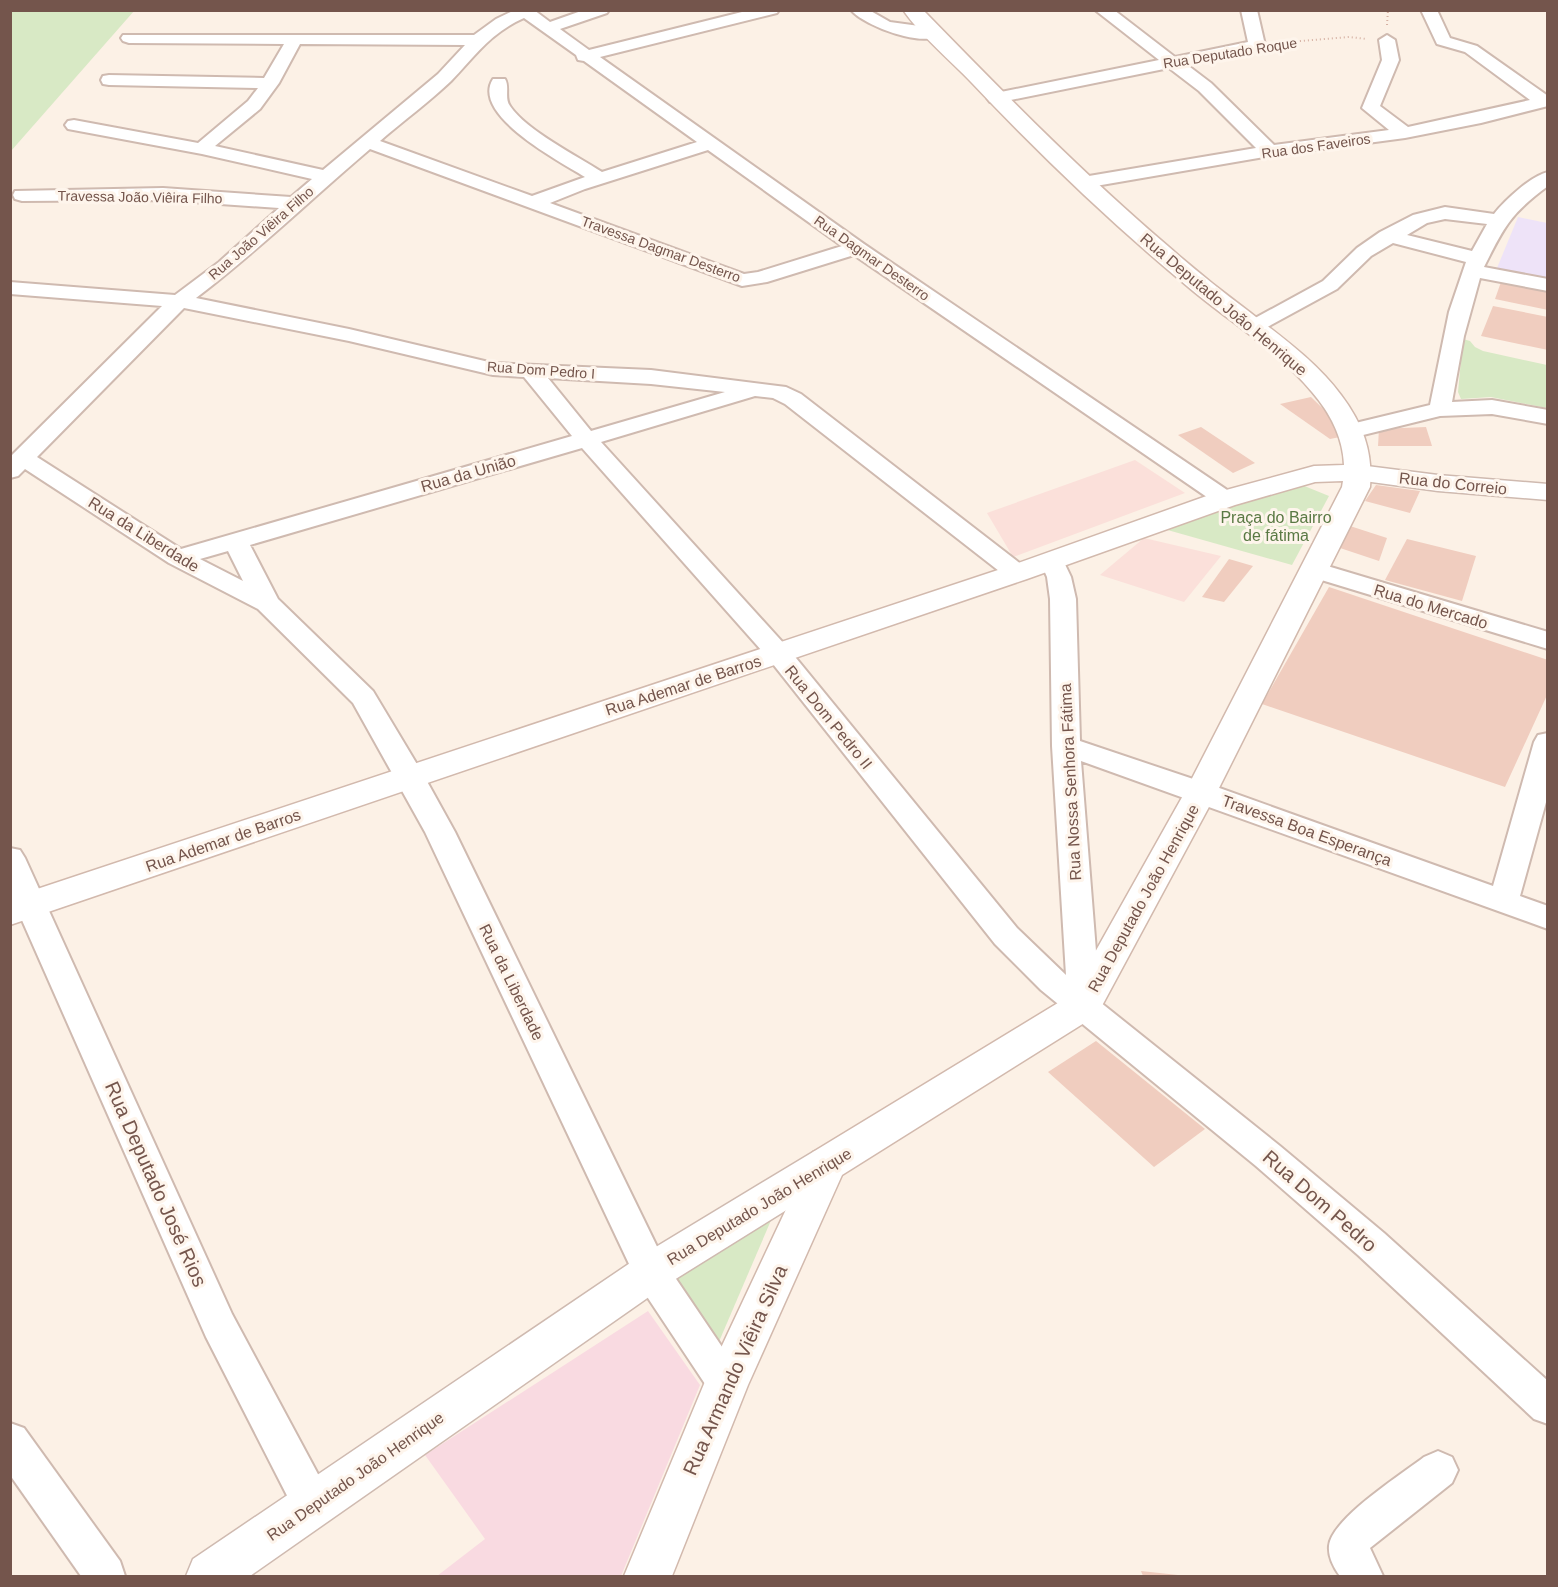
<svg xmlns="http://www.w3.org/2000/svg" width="1558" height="1587" font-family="Arial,sans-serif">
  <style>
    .commercial { fill: #fbe0da }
    .education { fill: #eee3f8 }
    .medical { fill: #f9dae1 }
    .green { fill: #d8e9c5 }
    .building { fill: #f0cdbf }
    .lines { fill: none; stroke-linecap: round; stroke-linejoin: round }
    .minor-casing { stroke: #cfbab0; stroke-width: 4 }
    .tertiary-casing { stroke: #cfbab0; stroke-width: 3 }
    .secondary-casing { stroke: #d2b9ad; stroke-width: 3 }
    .path { stroke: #d5b0a2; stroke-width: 2; stroke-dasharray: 1 3; stroke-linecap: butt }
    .minor { fill: #fff; fill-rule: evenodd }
    .tertiary { fill: #fff; fill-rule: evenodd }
    .secondary { fill: #fff; fill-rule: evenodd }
    .labels { text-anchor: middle; stroke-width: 6; stroke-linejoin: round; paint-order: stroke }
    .far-street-label { font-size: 14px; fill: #74554c; stroke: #fef5ec }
    .street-label { font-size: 16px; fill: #74554c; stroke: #fef5ec }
    .park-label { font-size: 16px; fill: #5a7944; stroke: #fef5ec }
    .near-street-label { font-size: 20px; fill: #74554c; stroke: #fef5ec }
  </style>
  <rect width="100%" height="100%" fill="#fcf1e6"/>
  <g class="commercial">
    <path d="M1135,460L1185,493L1013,557L987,513Z"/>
    <path d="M1144,538L1221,556L1184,602L1100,575Z"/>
  </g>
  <path class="education" d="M1518,217L1547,223V278L1497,268Z"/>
  <path class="medical" d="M648,1311L700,1385L621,1576H437L485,1539L425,1455Z"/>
  <g class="green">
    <path d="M11,10L134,11L11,151L10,11Z"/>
    <path d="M1463,339L1470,341L1475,347L1483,351L1547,365V408L1491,397L1461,399L1458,392Z"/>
    <path d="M1297,483L1329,496L1292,565L1164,529Z"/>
    <path d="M772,1218L715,1351L672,1282Z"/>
  </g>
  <g class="building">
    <path d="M1501,282L1548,292V310L1495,299Z"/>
    <path d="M1493,306L1548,317V350L1481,336Z"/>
    <path d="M1311,397L1350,435L1330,439L1280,404Z"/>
    <path d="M1201,427L1255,463L1233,473L1178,435Z"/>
    <path d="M1426,427L1432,446H1378L1379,429Z"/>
    <path d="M1376,485L1420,491L1410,513L1365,501Z"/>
    <path d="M1350,526L1387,538L1379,561L1337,547Z"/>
    <path d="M1407,539L1476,556L1462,601L1385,580Z"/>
    <path d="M1229,559L1253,566L1224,602L1202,597Z"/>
    <path d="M1329,587L1548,660V693L1505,787L1262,704Z"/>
    <path d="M1096,1041L1205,1129L1154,1167L1048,1072Z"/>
    <path d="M1141,1571L1178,1575V1576H1143Z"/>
  </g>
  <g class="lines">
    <g class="minor-casing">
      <g id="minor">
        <path d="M515,10H534L550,22L584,10H609L607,13L560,29L589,50L750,10H779L777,13L600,57L864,244L1233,494L1237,499L1233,504L1225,506L1217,504L854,255L767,282L742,286L370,149C312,198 257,252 196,298L349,329L493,363L651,370L786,387L801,394L1026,568L1029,573L1026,578L1017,581L1008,578L785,404L773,398L755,396L601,442L787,647L1017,928L1066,975L1052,746L1050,599L1047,577L1040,561L1043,556L1052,554L1061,556L1071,577L1076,599L1080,741L1211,785L1493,886L1534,742L1538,735L1548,733V795L1520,896L1548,906V929L1081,761L1100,1002L1280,1146L1384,1233L1548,1381V1424L1534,1419L1358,1255L1256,1166L1041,990L995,944L769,659L582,448L250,545L278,599L373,691L424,776L455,832L664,1261L739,1372L745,1384L739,1396L726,1402L713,1396L638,1283L425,832L353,703L258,609L169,563L25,469L18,476L10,478V457L162,306L10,294V282L175,295L219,262L279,208L163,200L22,201L15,199L13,195L15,191L163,188L291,197L312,179L202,154L68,129L65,125L68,121L74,120L198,143L248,101L258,88L109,85L103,84L101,80L103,76L109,75L264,78L284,44L129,43L123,41L121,38L123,35H474L496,19ZM524,18L576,55L578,60L584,61L697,142L602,172C577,156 526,130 510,106C504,98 510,87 505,79H493C470,115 561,162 585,177L532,196L380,141C403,121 429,102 451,81C476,55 490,33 524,18ZM300,44L465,45L438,74L323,170L215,146L260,109L279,83ZM708,150L842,246L758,272L744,274L550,203L585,189ZM184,308L349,341L493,375L524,377L572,436L181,549L37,457ZM548,378L651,384L725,392L591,431ZM228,551L243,581L200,559Z"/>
        <path d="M851,10H869L890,22L934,28L942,33C928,50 864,26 851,10Z"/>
        <path d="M1095,10H1114L1175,57L1248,42L1241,10H1257L1265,45L1263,48L1186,64L1211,83L1274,145L1389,130L1362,108L1382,60L1379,40L1387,35L1395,40L1399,60L1380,106L1408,127L1530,100L1465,52L1437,44L1421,10H1437L1450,38L1477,46L1548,96V106L1481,123L1405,138L1270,156L1084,188L1077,186L1075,182L1077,178L1256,148L1199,91L1169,68L996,103L990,102L987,98L990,94L996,93L1159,60Z"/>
        <path d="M1548,172V186C1510,214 1504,227 1484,267L1548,279V291L1480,278L1464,336L1452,402L1492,400L1548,410V424L1492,414L1440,416L1351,438L1343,436L1340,431L1343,426L1430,405L1449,312L1466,262L1393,243L1371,256L1337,289L1260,331L1253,333L1246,331L1243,327L1246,323L1323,281L1357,248L1380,232L1413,215L1445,207L1494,214C1505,200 1531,176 1548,172ZM1445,219L1487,224L1472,251L1407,235L1427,223Z"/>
        <path d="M1314,562L1548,632V649L1305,575L1302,570L1305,565Z"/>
        <path d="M10,848L20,850L25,858L232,1314L327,1491L333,1505L327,1519L313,1525L299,1519L206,1337L10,893Z"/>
        <path d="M10,1423L24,1428L120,1561L125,1576H81L10,1475Z"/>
        <path d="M1438,1451L1452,1457L1458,1470L1452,1483L1370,1548L1383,1576H1340C1334,1568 1328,1557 1329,1546C1331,1519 1402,1474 1424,1457Z"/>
      </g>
    </g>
    <g class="tertiary-casing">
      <g id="tertiary">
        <path d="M1359,465L1438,475L1548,484V500L1438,491L1349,479L1346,473L1349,467Z"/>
        <path d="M827,1147L841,1152L847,1164L841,1176L666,1285L250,1576H186L193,1559L636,1259L813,1152Z"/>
      </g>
    </g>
    <g class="secondary-casing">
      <path id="secondary" d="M903,10H923C1003,92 1082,173 1169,247C1194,269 1220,290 1247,310C1280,336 1316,361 1341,395C1363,424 1373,452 1370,487L1217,792L1097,1015L842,1175L748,1385L672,1576H624L704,1384L813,1152L1071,995L1185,792L1342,487L1343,481L1315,482L1235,505L1027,579L10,925V898L1007,567L1215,493L1314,466L1344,465C1343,437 1330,413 1312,392C1277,350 1228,321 1187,286C1111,223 1040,155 972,83C950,60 922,37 903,10Z"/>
    </g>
    <g class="path">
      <path d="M1387,25L1388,10"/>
      <path d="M1276,43L1349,37L1367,39"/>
    </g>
    <use href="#minor" class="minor"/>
    <use href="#tertiary" class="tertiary"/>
    <use href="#secondary" class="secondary"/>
  </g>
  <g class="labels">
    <g class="far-street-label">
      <text transform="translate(1230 53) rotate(-9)" y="5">Rua Deputado Roque</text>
      <text transform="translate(1316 146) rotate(-8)" y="5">Rua dos Faveiros</text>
      <text transform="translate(140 197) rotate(1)" y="5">Travessa João Viêira Filho</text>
      <text transform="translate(261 233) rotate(-41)" y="5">Rua João Viêira Filho</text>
      <text transform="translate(661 249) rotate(20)" y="5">Travessa Dagmar Desterro</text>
      <text transform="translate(872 258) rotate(35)" y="5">Rua Dagmar Desterro</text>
      <text transform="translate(541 370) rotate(4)" y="5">Rua Dom Pedro I</text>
    </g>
    <g class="street-label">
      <text transform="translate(1224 304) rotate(40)" y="6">Rua Deputado João Henrique</text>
      <text transform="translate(468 473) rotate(-16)" y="6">Rua da União</text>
      <text transform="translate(1453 483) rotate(6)" y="6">Rua do Correio</text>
      <text transform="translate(144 534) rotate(32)" y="6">Rua da Liberdade</text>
      <text transform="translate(1431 606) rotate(17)" y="6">Rua do Mercado</text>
      <text transform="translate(683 685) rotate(-18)" y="6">Rua Ademar de Barros</text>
      <text transform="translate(829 717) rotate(51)" y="6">Rua Dom Pedro II</text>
      <text transform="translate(1070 782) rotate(-93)" y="6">Rua Nossa Senhora Fátima</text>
      <text transform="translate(1307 830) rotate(20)" y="6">Travessa Boa Esperança</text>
      <text transform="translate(223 840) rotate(-19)" y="6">Rua Ademar de Barros</text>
      <text transform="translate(1143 898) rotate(-61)" y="6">Rua Deputado João Henrique</text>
      <text transform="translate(512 982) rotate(64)" y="6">Rua da Liberdade</text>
      <text transform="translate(759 1206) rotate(-31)" y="6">Rua Deputado João Henrique</text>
      <text transform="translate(355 1476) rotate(-35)" y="6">Rua Deputado João Henrique</text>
    </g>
    <g class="park-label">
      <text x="1276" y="523">Praça do Bairro<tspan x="1276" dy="18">de fátima</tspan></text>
    </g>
    <g class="near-street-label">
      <text transform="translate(156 1184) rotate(66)" y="7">Rua Deputado José Rios</text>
      <text transform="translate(1320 1201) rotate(41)" y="7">Rua Dom Pedro</text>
      <text transform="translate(735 1370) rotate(-66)" y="7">Rua Armando Viêira Silva</text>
    </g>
  </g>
  <rect width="1558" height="1587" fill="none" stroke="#74554c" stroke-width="24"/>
</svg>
